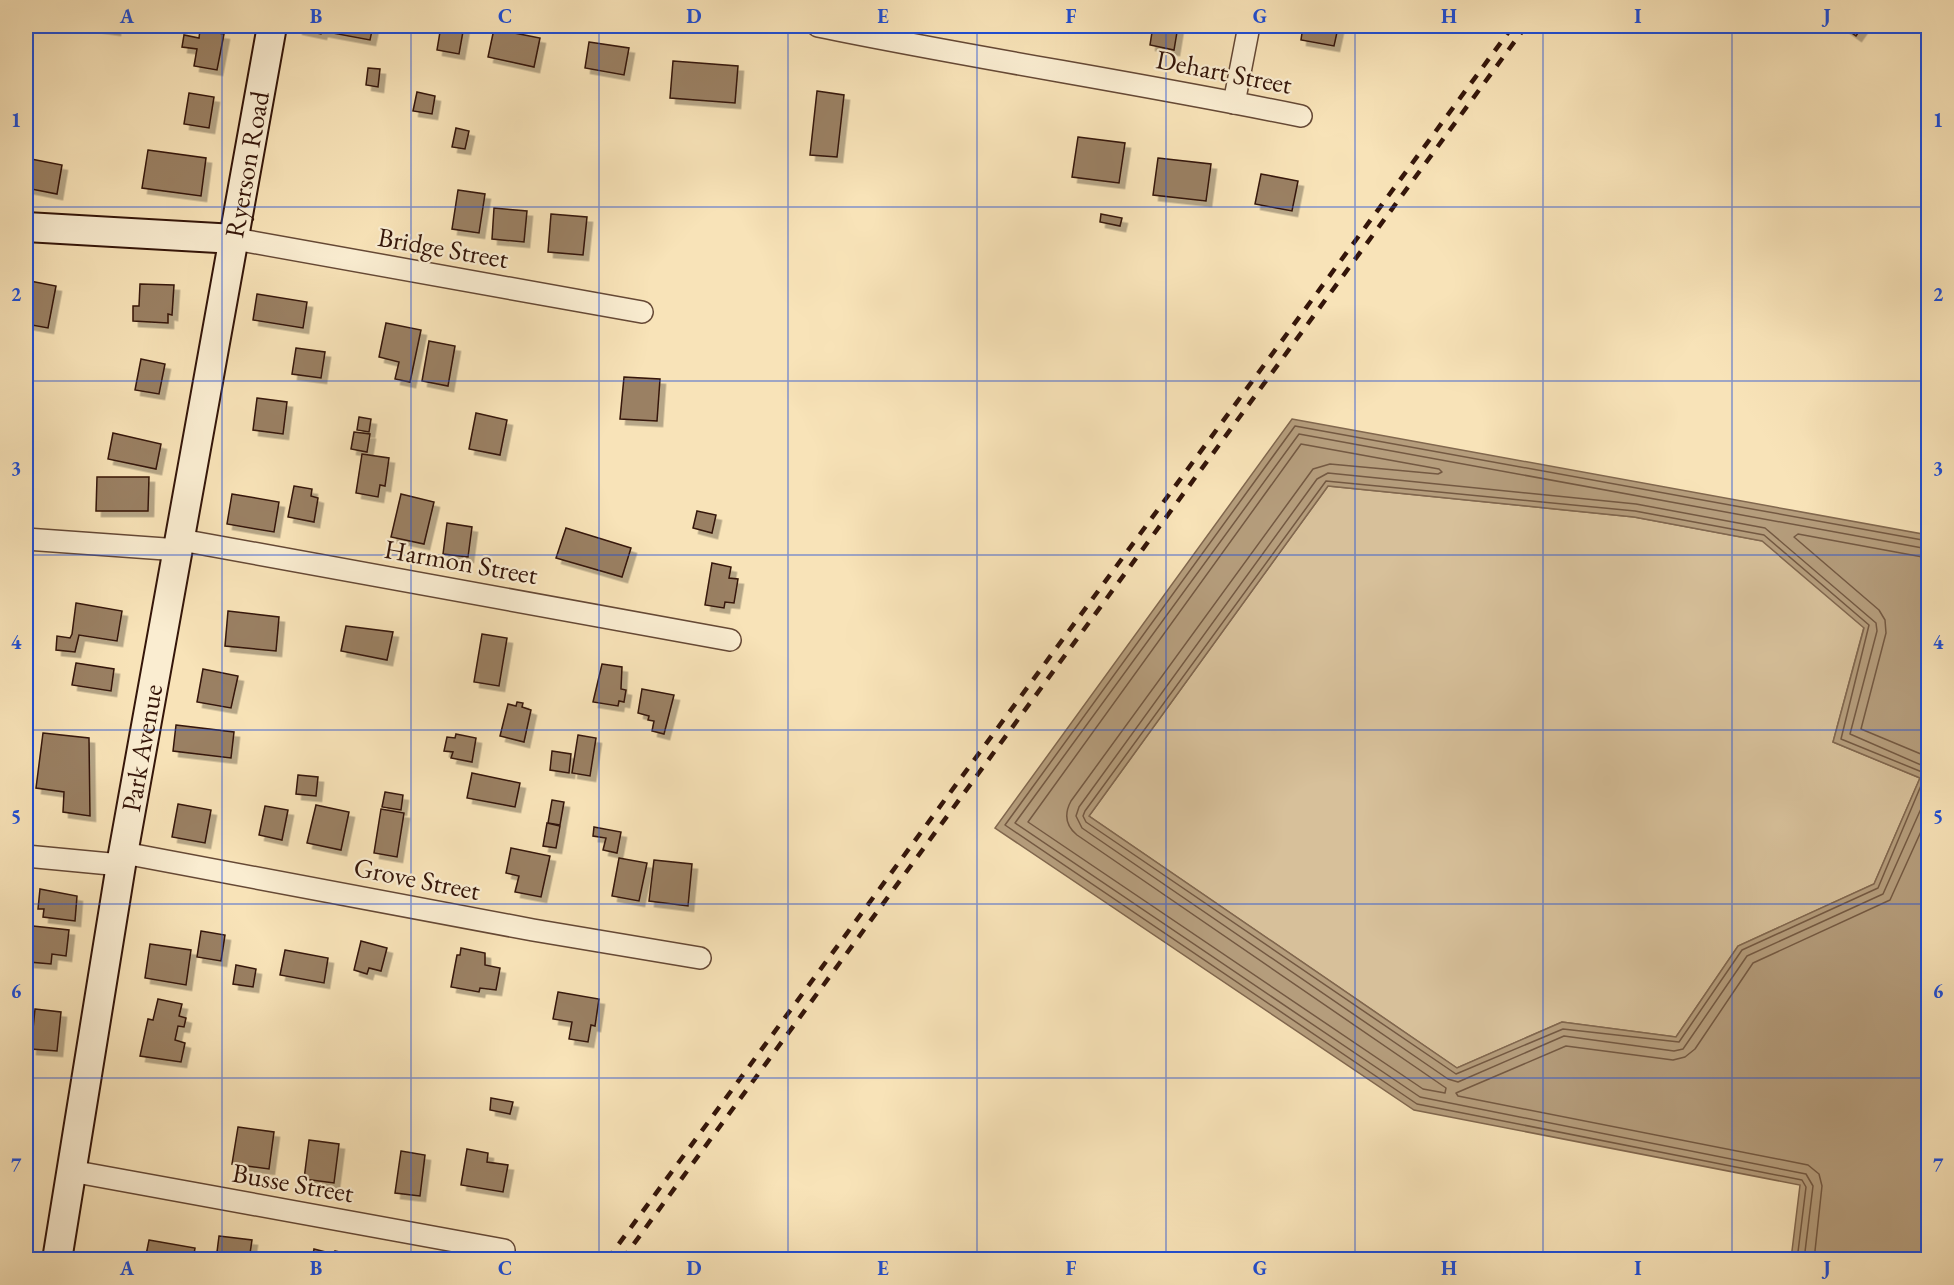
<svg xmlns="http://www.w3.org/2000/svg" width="1954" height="1285" font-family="'EB Garamond',serif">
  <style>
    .green { fill: #d7c09a; stroke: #866a52; stroke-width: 1.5 }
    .water { fill: #b59d7c; stroke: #81674e; stroke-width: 1.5; fill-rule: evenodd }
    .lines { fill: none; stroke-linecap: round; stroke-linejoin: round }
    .shore { stroke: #745942; stroke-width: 1.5 }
    .building { fill: #9a8064; stroke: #341509; stroke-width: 1.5; filter: url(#shadow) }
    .street-casing { stroke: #654835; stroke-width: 24 }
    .secondary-casing { stroke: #341509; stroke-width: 32 }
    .street { stroke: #faedd1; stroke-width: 21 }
    .secondary { stroke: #faedd1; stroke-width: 28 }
    .rail { stroke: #341509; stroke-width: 4.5; stroke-dasharray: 10 10; stroke-linecap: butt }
    .grid { fill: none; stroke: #1d4ed8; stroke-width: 1.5; stroke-opacity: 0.55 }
    .labels { text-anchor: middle; stroke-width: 4.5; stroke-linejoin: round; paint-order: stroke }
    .street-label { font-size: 27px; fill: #341509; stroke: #faedd1 }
    .neatline { fill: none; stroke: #1d4ed8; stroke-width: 2 }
    .grid-label { font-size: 20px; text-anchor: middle; font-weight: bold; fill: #1d4ed8 }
  </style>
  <defs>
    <filter id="shadow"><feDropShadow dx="5.5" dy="5.5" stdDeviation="0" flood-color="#0004"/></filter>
  </defs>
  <rect width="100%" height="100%" fill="#f8e3b8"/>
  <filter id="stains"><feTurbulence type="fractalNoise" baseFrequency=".00333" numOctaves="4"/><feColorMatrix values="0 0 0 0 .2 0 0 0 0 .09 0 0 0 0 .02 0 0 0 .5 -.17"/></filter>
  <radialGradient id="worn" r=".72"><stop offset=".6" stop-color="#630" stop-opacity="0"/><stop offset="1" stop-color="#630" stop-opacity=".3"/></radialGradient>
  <path class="green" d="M1328,486L1634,517L1763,541L1864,627L1833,742L1920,778L1874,884L1738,946L1676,1037L1562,1022L1457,1068L1089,816Z"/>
  <path class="water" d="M1292,419L1928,535V1259H1791L1800,1185L1414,1110L995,828ZM1328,486L1634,517L1762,541L1864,628L1833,742L1920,778L1874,884L1738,946L1676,1037L1562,1022L1457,1068L1089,816Z"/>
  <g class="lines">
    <g class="shore">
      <path d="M1301,444L1439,469L1442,472L1438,474L1330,464L1313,469L1071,801C1064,814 1066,826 1077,835L1446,1088L1445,1093L1423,1089L1028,822Z"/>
      <path d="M1326,481L1635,511L1764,535L1869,625L1841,739L1922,772L1925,776L1878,888L1742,950L1679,1042L1563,1029L1456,1074L1086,822L1083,816L1085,811Z"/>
      <path d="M1928,558L1798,534L1794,537L1879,610L1885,620L1886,633L1861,729L1928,757"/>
      <path d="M1928,768L1850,734L1877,631L1876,623L1765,528L1636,504L1328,473L1317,479L1079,807L1076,816L1082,828L1448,1079L1458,1082L1564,1036L1674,1051L1683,1049L1747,956L1883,894L1928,793"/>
      <path d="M1797,1260L1806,1187L1802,1180L1417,1104L1005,825L1295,426L1928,541"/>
      <path d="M1804,1260L1813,1186L1806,1174L1420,1097L1015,823L1299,434L1928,549"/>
      <path d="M1814,1260L1822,1186L1819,1174L1808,1165L1458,1096L1456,1093L1566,1046L1673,1060L1685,1057L1695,1049L1753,963L1890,900L1928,816"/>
    </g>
  </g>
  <g class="building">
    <path d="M87,26H115V30Z"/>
    <path d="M297,26H373L370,40L322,31L321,34L297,29Z"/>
    <path d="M441,26H464L459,54L437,50Z"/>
    <path d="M1153,26H1178L1174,50L1150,45Z"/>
    <path d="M1303,26L1338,28L1334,46L1301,40Z"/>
    <path d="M1842,26H1863L1856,36Z"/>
    <path d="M494,29L540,38L534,67L488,57Z"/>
    <path d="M200,30L224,34L217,70L194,66L197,49L182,47L184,35L199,38Z"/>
    <path d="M589,42L629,48L624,75L585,68Z"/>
    <path d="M673,61L738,66L735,103L670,98Z"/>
    <path d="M368,68L380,69L378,87L366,85Z"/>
    <path d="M817,91L844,95L837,157L810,155Z"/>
    <path d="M417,92L435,96L432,114L413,111Z"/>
    <path d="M189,93L214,97L209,128L184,124Z"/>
    <path d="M456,128L469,131L465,149L452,147Z"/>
    <path d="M1078,137L1125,143L1119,183L1072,177Z"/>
    <path d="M148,150L206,158L201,196L142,188Z"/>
    <path d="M26,158L62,165L57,194L26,188Z"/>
    <path d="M1158,158L1211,164L1206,201L1153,195Z"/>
    <path d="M1261,174L1298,181L1292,211L1255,204Z"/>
    <path d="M458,190L485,194L479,233L452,229Z"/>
    <path d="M494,208L527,211L524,242L492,239Z"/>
    <path d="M551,214L587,217L583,255L548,252Z"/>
    <path d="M1101,214L1122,218L1120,226L1100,222Z"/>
    <path d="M30,281L56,286L48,328L26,324Z"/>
    <path d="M140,284L174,285L172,315L168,314V323L133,321V306H139Z"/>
    <path d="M257,294L307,302L303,328L253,320Z"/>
    <path d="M386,323L421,330L410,382L395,379L399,362L379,357Z"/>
    <path d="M429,341L455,346L448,386L422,381Z"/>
    <path d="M296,348L325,352L321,378L292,374Z"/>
    <path d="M141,359L165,364L159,394L135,390Z"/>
    <path d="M624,377L660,379L657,421L620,419Z"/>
    <path d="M257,398L287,402L283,434L253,430Z"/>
    <path d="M476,413L507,420L500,455L469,449Z"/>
    <path d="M359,417L371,419L369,432L357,430Z"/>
    <path d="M354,432L370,434L367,452L351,449Z"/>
    <path d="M113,433L161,444L156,469L108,459Z"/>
    <path d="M362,454L389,458L385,486L380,485L378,497L356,493Z"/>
    <path d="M97,477H149L148,511H96Z"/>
    <path d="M294,486L312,489L311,496L318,498L314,522L288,517Z"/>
    <path d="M232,494L279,502L274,532L227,524Z"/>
    <path d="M401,494L434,502L424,544L391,537Z"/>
    <path d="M697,511L716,515L712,533L693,528Z"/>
    <path d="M447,523L472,527L468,557L443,554Z"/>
    <path d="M566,528L631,548L622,577L556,558Z"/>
    <path d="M712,563L731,567L729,578L738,579L734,603L725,602L724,608L705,605Z"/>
    <path d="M76,603L122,611L117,641L79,635L75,652L56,650L57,636L70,638L72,634Z"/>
    <path d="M228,611L279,617L276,651L225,646Z"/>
    <path d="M346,626L393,632L387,660L341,651Z"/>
    <path d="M482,634L507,638L499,686L474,682Z"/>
    <path d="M76,663L114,669L111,691L72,685Z"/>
    <path d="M602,664L622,667L621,689L626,690L624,702L619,701L618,706L593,702Z"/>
    <path d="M203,669L238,676L231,708L197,702Z"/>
    <path d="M642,689L674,695L664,734L652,731L654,721L648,720L649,716L638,713Z"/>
    <path d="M517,702L523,703L522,707L531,710L524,742L500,736L508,704L516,706Z"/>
    <path d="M176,725L234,732L231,758L173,751Z"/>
    <path d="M43,733L89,738L90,816L63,812L64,792L36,788Z"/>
    <path d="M456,734L476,738L472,762L451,758L453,752L444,751L447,737L455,738Z"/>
    <path d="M578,735L596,738L590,776L572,773Z"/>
    <path d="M552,751L571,754L569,773L550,770Z"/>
    <path d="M472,773L520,783L515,807L467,798Z"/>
    <path d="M298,775L318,777L316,796L296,794Z"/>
    <path d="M385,792L403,795L401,810L382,807Z"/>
    <path d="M552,800L564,802L560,825L548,823Z"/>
    <path d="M178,804L211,810L205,843L172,837Z"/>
    <path d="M316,805L349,812L341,850L307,843Z"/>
    <path d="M265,806L288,810L282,840L259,835Z"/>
    <path d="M381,809L404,813L397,857L374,853Z"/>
    <path d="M547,823L560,826L556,848L543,846Z"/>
    <path d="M594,827L621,832L617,853L603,850L606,838L593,836Z"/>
    <path d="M511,848L550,856L541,897L515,892L519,876L506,873Z"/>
    <path d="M619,858L647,863L639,901L612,896Z"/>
    <path d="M654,860L692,864L688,906L649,901Z"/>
    <path d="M40,889L77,896L75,921L43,917L44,909H38Z"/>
    <path d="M33,926L69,930L66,956L52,954L51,964L29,962V957H26V945L31,946Z"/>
    <path d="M201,931L225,935L221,961L197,957Z"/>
    <path d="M361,941L387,948L381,971L369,968L367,974L354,970Z"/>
    <path d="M150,944L191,950L186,985L145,978Z"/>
    <path d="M461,948L485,953V965L500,968L496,990L480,988L479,992L451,987L457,955H460Z"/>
    <path d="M285,950L328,958L324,983L280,975Z"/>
    <path d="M236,965L256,969L253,987L233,984Z"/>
    <path d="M558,992L599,999L595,1026L591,1025L588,1042L569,1039L572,1022L553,1019Z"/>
    <path d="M158,999L182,1004L179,1016L186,1018L184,1027L178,1026L175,1040L185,1043L181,1062L140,1056L148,1019L153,1020Z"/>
    <path d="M35,1009L61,1012L57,1051L31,1049Z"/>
    <path d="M491,1098L513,1102L510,1114L490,1110Z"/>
    <path d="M238,1127L274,1132L269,1169L232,1164Z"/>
    <path d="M309,1140L339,1144L334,1183L304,1179Z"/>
    <path d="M467,1149L488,1153L487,1162L508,1165L503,1192L461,1185Z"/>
    <path d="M401,1151L425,1155L420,1196L395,1193Z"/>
    <path d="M219,1236L252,1240L249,1260H216Z"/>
    <path d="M149,1240L195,1248L193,1260H145Z"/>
    <path d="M314,1249L330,1253L329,1260H312Z"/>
    <path d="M335,1251L372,1259L333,1260Z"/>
  </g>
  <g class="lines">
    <g class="street-casing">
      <g id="street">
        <path d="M818,26C978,59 1140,83 1301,116"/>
        <path d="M1234,103L1249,26"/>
        <path d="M235,239L642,312"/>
        <path d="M26,539L179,550"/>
        <path d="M181,540L730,640"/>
        <path d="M124,853L533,930L700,958"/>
        <path d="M26,856L121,865"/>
        <path d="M71,1171L504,1250"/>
      </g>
    </g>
    <g class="secondary-casing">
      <g id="secondary">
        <path d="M26,227L235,239"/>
        <path id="s1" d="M57,1260L121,865L272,26"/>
      </g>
    </g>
    <use href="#street" class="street"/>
    <use href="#secondary" class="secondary"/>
    <g class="rail">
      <path d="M607,1260L1513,26"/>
      <path d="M622,1260L1526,26"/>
    </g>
  </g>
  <path class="grid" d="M222,26V1260M411,26V1260M599,26V1260M788,26V1260M977,26V1260M1166,26V1260M1355,26V1260M1543,26V1260M1732,26V1260M26,207H1928M26,381H1928M26,555H1928M26,730H1928M26,904H1928M26,1078H1928"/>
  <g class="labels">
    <g class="street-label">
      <text transform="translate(1224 72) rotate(11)" y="9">Dehart Street</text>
      <text dy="9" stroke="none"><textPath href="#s1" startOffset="1112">Ryerson Road</textPath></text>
      <text transform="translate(443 248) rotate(10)" y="9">Bridge Street</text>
      <text transform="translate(461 562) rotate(10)" y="9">Harmon Street</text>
      <text dy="9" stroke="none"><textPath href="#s1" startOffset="519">Park Avenue</textPath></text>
      <text transform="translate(417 879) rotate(11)" y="9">Grove Street</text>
      <text transform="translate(293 1183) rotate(10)" y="9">Busse Street</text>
    </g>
  </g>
  <rect width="1954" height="1285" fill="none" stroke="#f8e3b8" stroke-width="66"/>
  <rect x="33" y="33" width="1888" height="1219" class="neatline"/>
  <g class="grid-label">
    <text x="127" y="23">A</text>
    <text x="316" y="23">B</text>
    <text x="505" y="23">C</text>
    <text x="694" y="23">D</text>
    <text x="883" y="23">E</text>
    <text x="1071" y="23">F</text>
    <text x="1260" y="23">G</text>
    <text x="1449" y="23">H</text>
    <text x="1638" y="23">I</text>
    <text x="1827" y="23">J</text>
    <text x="16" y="127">1</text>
    <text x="1938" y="127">1</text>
    <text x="16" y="301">2</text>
    <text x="1938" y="301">2</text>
    <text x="16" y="475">3</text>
    <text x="1938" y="475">3</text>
    <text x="16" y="649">4</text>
    <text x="1938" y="649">4</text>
    <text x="16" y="823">5</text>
    <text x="1938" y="823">5</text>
    <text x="16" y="998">6</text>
    <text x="1938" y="998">6</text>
    <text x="16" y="1172">7</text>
    <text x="1938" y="1172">7</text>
    <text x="127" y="1275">A</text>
    <text x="316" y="1275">B</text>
    <text x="505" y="1275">C</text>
    <text x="694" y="1275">D</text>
    <text x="883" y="1275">E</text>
    <text x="1071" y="1275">F</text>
    <text x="1260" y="1275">G</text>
    <text x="1449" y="1275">H</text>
    <text x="1638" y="1275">I</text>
    <text x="1827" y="1275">J</text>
  </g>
  <rect width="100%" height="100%" filter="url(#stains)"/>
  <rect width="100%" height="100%" fill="url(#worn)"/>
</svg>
